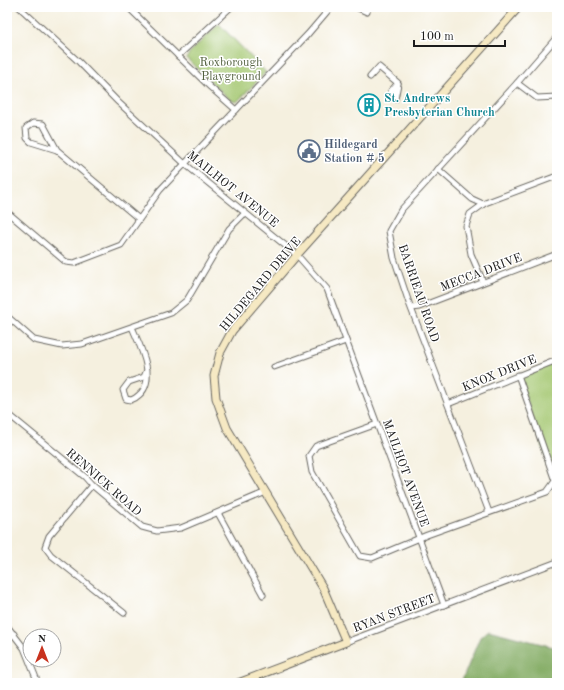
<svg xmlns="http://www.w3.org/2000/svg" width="564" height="690" font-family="'Old Standard TT',serif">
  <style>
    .green { fill: #a4c771; stroke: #607246 }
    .forest { fill: #83ac63; stroke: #506440 }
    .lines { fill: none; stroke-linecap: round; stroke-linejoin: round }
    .street-casing { stroke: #686660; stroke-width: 7 }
    .secondary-casing { stroke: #686660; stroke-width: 9 }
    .street { stroke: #fff; stroke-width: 5 }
    .secondary { stroke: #f6e9c3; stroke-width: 7 }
    .labels { text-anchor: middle; stroke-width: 3; stroke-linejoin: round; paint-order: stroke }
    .park-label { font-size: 12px; fill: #52603e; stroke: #fff }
    .culture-label { font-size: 12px; font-weight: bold; fill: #0d838f; stroke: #fff; text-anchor: start }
    .service-label { font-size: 12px; font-weight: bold; fill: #4e5e75; stroke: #fff; text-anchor: start }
    .street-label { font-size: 12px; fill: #1c1c1c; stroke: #fff }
  </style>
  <rect width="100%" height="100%" fill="#fff"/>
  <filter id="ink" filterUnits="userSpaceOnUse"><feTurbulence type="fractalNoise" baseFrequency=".025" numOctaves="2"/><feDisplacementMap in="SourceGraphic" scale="8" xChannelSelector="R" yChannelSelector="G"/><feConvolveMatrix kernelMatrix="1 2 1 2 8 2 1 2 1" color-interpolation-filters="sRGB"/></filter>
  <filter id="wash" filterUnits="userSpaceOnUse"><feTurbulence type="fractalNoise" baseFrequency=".012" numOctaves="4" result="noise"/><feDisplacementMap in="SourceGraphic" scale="16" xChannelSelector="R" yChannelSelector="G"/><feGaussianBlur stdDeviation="0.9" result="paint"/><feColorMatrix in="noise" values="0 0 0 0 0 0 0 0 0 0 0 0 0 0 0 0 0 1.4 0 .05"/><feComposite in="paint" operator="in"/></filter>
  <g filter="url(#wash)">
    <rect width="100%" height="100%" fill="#f5f0df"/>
    <g class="green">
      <path d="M219,24L266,72L238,101L236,102L229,99L189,61L187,58L189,53Z"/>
      <path d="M557,362V472L552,474L518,375Z"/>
    </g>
    <path class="forest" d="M488,630L557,648V683H461L480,637Z"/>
  </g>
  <g filter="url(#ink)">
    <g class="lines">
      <g class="street-casing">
        <g id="street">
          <path d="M19,7L79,62L118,102L185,164L297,255L327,289L444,605"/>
          <path d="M130,7L131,10L210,87L236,110"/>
          <path d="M356,7L367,12"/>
          <path d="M178,56L231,7"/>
          <path d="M370,77L379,67L398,83L391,91"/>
          <path d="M517,83L537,98L557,97"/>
          <path d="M395,99L398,84"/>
          <path d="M57,150L31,142L27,138L26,128L33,123L43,124L57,150L139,219"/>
          <path d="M438,169L472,199L483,204"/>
          <path d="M7,212L66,262L74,263L121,245L160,190L308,34L331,7"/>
          <path d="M483,282L471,254L466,226L470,214L485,203L557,176"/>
          <path d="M412,308L419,307L557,254"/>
          <path d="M7,316L34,340L62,346L82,344L171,313L187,300L229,229L245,213"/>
          <path d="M132,327C139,344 158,379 139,395C137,397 134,399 131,400L126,399L123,390L129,382L144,377L147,370"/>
          <path d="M274,367L346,341"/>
          <path d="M448,404L557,360"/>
          <path d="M7,413L85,477L92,485L142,527L157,531L181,528L266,492"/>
          <path d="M377,424L316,446L309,456L312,472L360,556L372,558L427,535L547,492L555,481L518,375"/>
          <path d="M92,485L49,536L45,547L51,555L124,613"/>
          <path d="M489,512L409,303L394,258L389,231L401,210L517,83L557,37"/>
          <path d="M218,513L263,595"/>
          <path d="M7,626L24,648L38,683"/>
          <path d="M7,638L14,634"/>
          <path d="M346,642L557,562"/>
        </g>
      </g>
      <g class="secondary-casing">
        <path id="secondary" d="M238,683L346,642L323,588L227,428L216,398L214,376L220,353L232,331L297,255L519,7"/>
      </g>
      <use href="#street" class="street"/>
      <use href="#secondary" class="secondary"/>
    </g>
  </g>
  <defs>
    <g id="building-ring" transform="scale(1.15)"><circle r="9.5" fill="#fff" stroke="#0f9aa8" stroke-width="1.5"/><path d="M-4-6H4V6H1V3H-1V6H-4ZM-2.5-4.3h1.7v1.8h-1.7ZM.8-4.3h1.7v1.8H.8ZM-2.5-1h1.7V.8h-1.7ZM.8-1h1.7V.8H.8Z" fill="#0f9aa8"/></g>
    <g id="civic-ring" transform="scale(1.15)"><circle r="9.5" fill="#fff" stroke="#5c6f8a" stroke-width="1.5"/><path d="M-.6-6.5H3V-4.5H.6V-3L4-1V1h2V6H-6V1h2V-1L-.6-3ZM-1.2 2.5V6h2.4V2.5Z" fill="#5c6f8a"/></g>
  </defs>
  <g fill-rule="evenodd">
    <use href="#building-ring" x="369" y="105"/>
    <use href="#civic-ring" x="309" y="151"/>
  </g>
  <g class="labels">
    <g class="park-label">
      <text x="231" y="66">Roxborough<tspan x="231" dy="14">Playground</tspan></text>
    </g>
    <g class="culture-label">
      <text x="384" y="102">St. Andrews<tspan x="384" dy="14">Presbyterian Church</tspan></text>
    </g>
    <g class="service-label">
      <text x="324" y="148">Hildegard<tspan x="324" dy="14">Station # 5</tspan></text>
    </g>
    <g class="street-label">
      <text transform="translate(233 189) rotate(39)" y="4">MAILHOT AVENUE</text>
      <text transform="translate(481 272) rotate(-21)" y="4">MECCA DRIVE</text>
      <text transform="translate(260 284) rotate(-50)" y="4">HILDEGARD DRIVE</text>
      <text transform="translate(419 293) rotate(71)" y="4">BARRIEAU ROAD</text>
      <text transform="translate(499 373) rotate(-22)" y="4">KNOX DRIVE</text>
      <text transform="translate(406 473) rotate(70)" y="4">MAILHOT AVENUE</text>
      <text transform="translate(104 482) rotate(41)" y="4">RENNICK ROAD</text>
      <text transform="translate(394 613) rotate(-21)" y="4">RYAN STREET</text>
    </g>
  </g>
  <rect width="564" height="690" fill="none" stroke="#fff" stroke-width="24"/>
  <g transform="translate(42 648)"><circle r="19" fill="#ffffff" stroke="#a4a4a4"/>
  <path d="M0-3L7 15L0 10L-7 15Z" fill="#c8321e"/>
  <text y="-6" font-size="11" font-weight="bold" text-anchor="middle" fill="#1c1c1c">N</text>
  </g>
  <path d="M414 40v6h91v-6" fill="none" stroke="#1c1c1c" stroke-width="2"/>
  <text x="420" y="40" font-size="12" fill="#1c1c1c" stroke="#ffffff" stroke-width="3" paint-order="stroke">100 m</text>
</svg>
